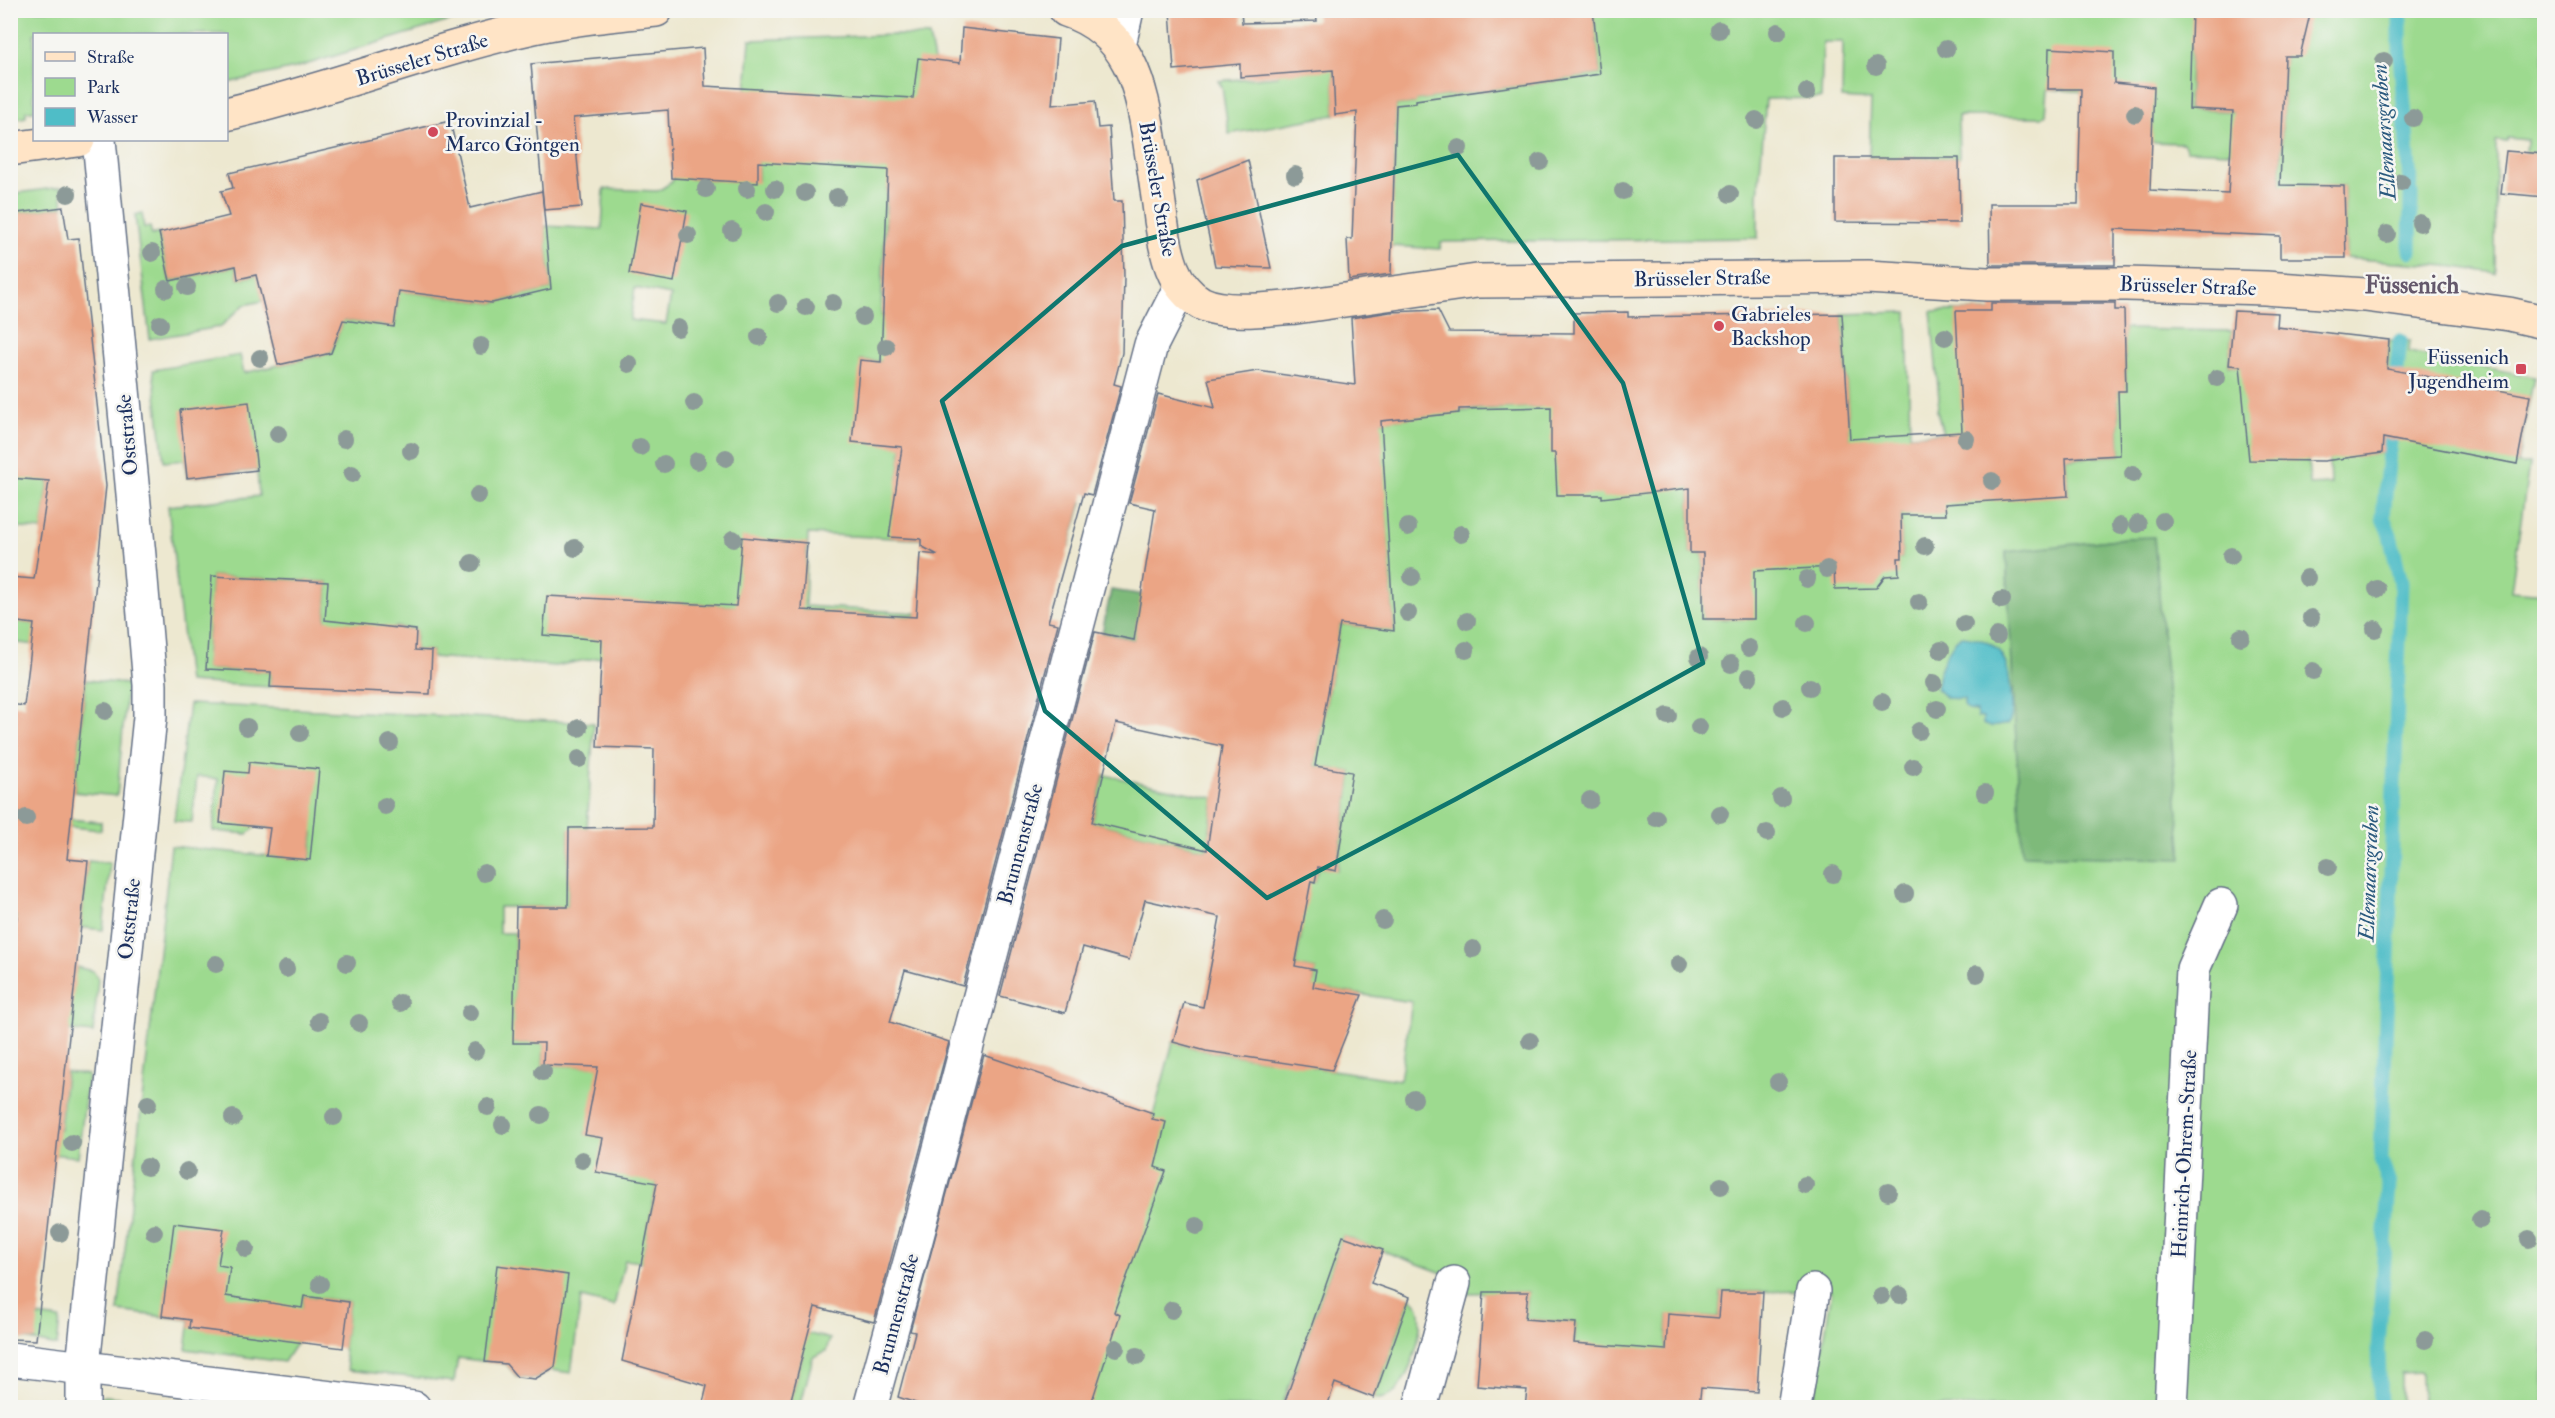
<svg xmlns="http://www.w3.org/2000/svg" width="2555" height="1418" font-family="'IM FELL Double Pica',serif">
  <style>
    .green { fill: #9dda8f; stroke: #5c8476; stroke-width: 1.5; fill-rule: evenodd }
    .forest { fill: #7eba7a; stroke: #4c746c; stroke-width: 1.5 }
    .water { fill: #4fbdc7; stroke: #357692; stroke-width: 1.5 }
    .lines { fill: none; stroke-linecap: round; stroke-linejoin: round }
    .stream { stroke: #4fbdc7; stroke-width: 15 }
    .building { fill: #eba585; fill-rule: evenodd }
    .street-casing { stroke: #647086; stroke-width: 36 }
    .secondary-casing { stroke: #647086; stroke-width: 36 }
    .street { stroke: #fff; stroke-width: 33 }
    .secondary { stroke: #ffe4c6; stroke-width: 33 }
    .tree { fill: #8c9a98 }
    .marked { fill: none; stroke: #0f766e; stroke-width: 4.5; stroke-linejoin: round }
    .poi-dot { fill: #d1495b; stroke: #f6f6f2; stroke-width: 2 }
    .labels { text-anchor: middle; stroke-width: 5; stroke-linejoin: round; paint-order: stroke }
    .street-label { font-size: 21px; fill: #1b2f5e; stroke: #f6f6f2 }
    .poi-label { font-size: 21px; fill: #1b2f5e; stroke: #f6f6f2; text-anchor: start }
    .water-label { font-size: 22px; font-style: italic; fill: #2b5a7e; stroke: #f6f6f2 }
    .quarter-label { font-size: 24px; font-weight: bold; fill: #64586c; stroke: #f6f6f2 }
  </style>
  <rect width="100%" height="100%" fill="#f6f6f2"/>
  <filter id="ink" filterUnits="userSpaceOnUse"><feTurbulence type="fractalNoise" baseFrequency=".0167" numOctaves="2"/><feDisplacementMap in="SourceGraphic" scale="12" xChannelSelector="R" yChannelSelector="G"/><feConvolveMatrix kernelMatrix="1 2 1 2 8 2 1 2 1" color-interpolation-filters="sRGB"/></filter>
  <filter id="wash" filterUnits="userSpaceOnUse"><feTurbulence type="fractalNoise" baseFrequency=".008" numOctaves="4" result="noise"/><feDisplacementMap in="SourceGraphic" scale="24" xChannelSelector="R" yChannelSelector="G"/><feGaussianBlur stdDeviation="1.35" result="paint"/><feColorMatrix in="noise" values="0 0 0 0 0 0 0 0 0 0 0 0 0 0 0 0 0 1.4 0 .05"/><feComposite in="paint" operator="in"/></filter>
  <g filter="url(#wash)">
    <rect width="100%" height="100%" fill="#ede8d0"/>
    <g class="green">
      <path d="M2249,10L2254,48L2191,46L2188,109L2259,113L2232,152L2187,150L2183,143L2151,142L2114,94L2048,89L2046,114L2042,117L1958,116L1959,158H1869L1871,100L1842,98L1843,42H1823L1821,98L1766,99L1758,196V238L1441,242L1440,249L1391,246L1396,105L1415,103L1416,100L1600,74L1593,11Z"/>
      <path d="M2311,10L2544,11V154L2526,153L2527,140L2508,138L2507,141H2496L2495,273L2448,266L2346,258L2344,186L2280,187L2286,20Z"/>
      <path d="M10,11L11,10L482,11L295,68L227,83L226,34H34V111H26V117L16,119L15,112H11Z"/>
      <path d="M893,35L929,36L934,60L930,192L887,189L881,312L882,316L925,319L908,363L860,360L902,447L898,479L965,495L1082,502L1069,546L808,534L805,606L916,613L917,617L676,603L601,657L555,666L431,657L432,651L415,650L416,630L396,627L323,648L328,582L212,576L206,669L271,672L270,687L188,682L168,506L259,496L257,470L187,478L185,460L164,462L153,370L240,355L244,373L331,353L343,320L394,327L399,291L492,303L551,289L545,226L602,229L604,189L658,191L672,182L674,175L692,179L758,182V162L752,161L746,92L750,40ZM635,288L671,295L666,324L630,320Z"/>
      <path d="M1333,57L1335,115L1229,134L1222,87L1218,81L1278,76L1277,61Z"/>
      <path d="M61,187L63,207L11,214V194Z"/>
      <path d="M142,213L144,228L150,227L152,235L159,233L170,281L236,266L238,279L257,275L263,301L244,305L220,327L150,339L135,215Z"/>
      <path d="M1931,311H1994L2068,496L2066,459L2120,455L2118,391L2126,390L2124,329L2232,331L2229,365L2253,367L2306,438L2310,485L2330,484L2329,459L2382,453L2389,340L2410,341L2409,352L2534,377L2517,464H2529L2511,591L2544,594V1407H2422L2421,1372L2401,1373V1407H1813L1832,1291L1721,1292L1719,1318L1668,1315L1664,1383L1635,1381L1633,1407H1584V1393L1570,1392L1576,1323L1525,1319L1528,1292L1463,1293L1445,1274L1343,1236L1296,1370L1295,1369L1283,1403L1295,1407H1057L1143,1153L1173,1042L1206,1051L1268,1060L1303,1043L1316,970L1295,966L1301,936V879L1315,882L1318,867L1337,870L1352,772L1315,766L1340,624L1394,631L1380,421L1482,409L1540,407L1539,357L1690,461V553H1703V619H1753V495L1815,559L1902,558L1901,515H1911L1851,459L1842,314L1907,312L1910,435L1943,433L1937,411L1939,398ZM2126,538L2021,830L2006,553ZM1323,989L1412,1002L1400,1080L1312,1067Z"/>
      <path d="M10,386L50,452L48,487L42,530L11,527Z"/>
      <path d="M11,621L91,631L89,651L11,642Z"/>
      <path d="M86,680L127,684L117,796L74,792Z"/>
      <path d="M189,704L594,723L587,828L569,829L568,907H499V933H515L514,1043H544L543,1065L616,1067L585,1134L663,1151L642,1262L625,1260L614,1306L581,1298L571,1373L550,1370L535,1379L517,1377L506,1364L458,1358L454,1382L348,1370L343,1348L349,1302L304,1296L297,1342L284,1362L186,1349L190,1320L118,1311L171,846L310,860L313,833L256,827L247,834L213,831L218,779L197,776L192,822L174,821Z"/>
      <path d="M1104,775L1214,798L1207,850L1092,822Z"/>
      <path d="M11,814L101,822V830L11,821Z"/>
      <path d="M88,861L110,863L103,930L11,919V916L81,923Z"/>
      <path d="M76,967L93,971L98,979L93,1033L11,1025L76,972Z"/>
      <path d="M66,1072L88,1075L78,1157L16,1150L10,1126L60,1130Z"/>
      <path d="M1410,1297C1414,1300 1417,1303 1419,1308C1426,1329 1406,1407 1374,1398Z"/>
      <path d="M704,1307L830,1339L826,1351L813,1357L800,1407H789L803,1354L699,1328Z"/>
      <path d="M11,1313L60,1319L57,1346L11,1336Z"/>
      <path d="M105,1396L207,1407L97,1408L101,1397Z"/>
    </g>
    <g class="forest">
      <path d="M2154,537L2182,859L2022,855L2006,552L2126,538Z"/>
      <path d="M1111,590L1217,606L1211,655L1102,633Z"/>
    </g>
    <path class="water" d="M1963,636C2001,640 2008,658 2011,692C2012,703 2014,715 2008,724L1991,727L1983,724V718L1977,717V711L1968,710L1964,706V699L1946,698L1937,689C1936,675 1950,640 1963,636Z"/>
    <g class="lines">
      <g class="stream">
        <path d="M2400,10V55L2411,196L2410,251"/>
        <path d="M2395,390L2400,341"/>
        <path d="M2380,1408L2378,1349L2389,1184L2381,1160L2401,583L2390,535L2383,517L2392,420"/>
      </g>
    </g>
    <g id="blocks">
      <g class="building">
        <path d="M1170,10H1241L1242,23L1317,21L1316,10H1593L1600,74L1416,100V103L1396,105L1391,274L1349,280L1347,239H1352L1357,112L1335,115L1333,70L1240,77V64L1174,70Z"/>
        <path d="M2192,10H2311L2300,56H2285L2280,185L2344,186L2346,258H2280V236L2115,229V265H1990L1989,204H2078L2081,89H2048L2049,48L2114,52V83L2154,87L2150,190L2228,194L2233,111L2189,109Z"/>
        <path d="M962,28L1058,39L1052,105L1095,101L1098,128L1109,127L1114,201H1122L1124,277L1122,353L1114,384L1121,386L1092,495L1084,493L1048,622L1058,624L963,986L905,970L890,1022L949,1042L874,1322L815,1307L789,1407H702L707,1386L622,1361L657,1183L596,1172L603,1138L585,1135L598,1067L543,1065L544,1043H513L516,907H568L569,828L653,827L654,749L597,747L602,640L543,635L547,596L736,606L742,537L807,543L802,610L916,617L920,553L938,555L921,546V539L889,537L902,447L852,442L860,360L881,362L888,170L758,162V183L671,178L668,110L573,118L582,207L544,210L531,64L703,48L705,86L913,98L918,58L960,63Z"/>
        <path d="M450,121L470,208L542,191L551,289L492,303L399,291L394,327L343,320L331,353L278,365L256,275L238,279L236,266L170,281L159,233L229,216L221,191L233,188L229,173Z"/>
        <path d="M2506,151L2544,154V197L2501,193Z"/>
        <path d="M1835,158H1959L1960,223L1835,222Z"/>
        <path d="M1248,160L1271,268L1215,266L1197,180Z"/>
        <path d="M641,203L687,211L674,282L629,274Z"/>
        <path d="M63,207L68,239L79,238L106,486L67,859L88,861L36,1340L10,1339V967L17,916H10V704L24,706L34,624L10,621V577L34,579L49,481L10,478V214Z"/>
        <path d="M1991,303H2115V310H2124L2126,391H2118L2120,455L2066,458L2068,496L1945,504L1946,515H1901L1902,558H1898L1899,575L1885,576L1876,588L1835,589L1834,567L1754,571V619H1703V553H1690V488L1602,498V495H1557L1555,453H1551V407L1459,409V413L1381,421L1394,631L1340,624L1315,766L1352,772L1336,871L1318,867L1315,882L1311,881L1295,966L1316,970L1313,987L1362,995L1332,1070L1206,1051L1173,1042L1184,1003L1203,1007L1220,917L1145,900L1129,960L1083,947L1065,1013L1000,996L1095,632L1134,640L1155,509L1129,503L1158,394L1215,408L1208,379L1258,371L1355,385L1351,318L1390,312L1438,310L1449,332L1574,333V313L1628,312V317L1842,314L1850,439L1962,432L1956,311H1991ZM1116,723L1222,746L1207,850L1092,822Z"/>
        <path d="M2234,311L2278,313L2277,327L2389,340L2387,369L2530,396L2517,464L2383,438L2382,453L2324,461L2249,460L2240,366L2229,365Z"/>
        <path d="M249,402L257,470L187,478L180,410Z"/>
        <path d="M212,576L328,582L325,620L416,630L415,650L432,651L430,694L270,687L271,672L206,669Z"/>
        <path d="M249,762L319,769L310,860L266,856L270,828L220,823L225,771L248,773Z"/>
        <path d="M984,1055L1153,1113L1152,1119L1166,1122L1155,1167L1166,1171L1114,1312L1120,1315L1090,1407H927L898,1397L915,1332L910,1331Z"/>
        <path d="M174,1223L224,1229L218,1265L230,1267L226,1296L302,1308L304,1296L349,1302L343,1348L189,1328L190,1320L162,1316Z"/>
        <path d="M1343,1236L1383,1250L1371,1283L1410,1297L1374,1398L1335,1383L1327,1407H1283Z"/>
        <path d="M497,1265L568,1275L555,1367L535,1379L517,1377L506,1364L485,1362Z"/>
        <path d="M1484,1292H1528L1525,1319L1576,1323L1574,1343L1666,1350L1668,1314L1719,1318L1721,1292H1763L1757,1392L1701,1388L1699,1407H1525L1527,1390L1477,1386Z"/>
      </g>
    </g>
  </g>
  <g filter="url(#ink)">
    <use href="#blocks" fill-opacity="0" stroke="#647086" stroke-width="1.5"/>
    <g class="lines">
      <g class="street-casing">
        <g id="street">
          <path d="M1119,45L1127,10"/>
          <path d="M10,1359L414,1408"/>
          <path d="M83,1408V1366L150,717V685L139,556L99,140"/>
          <path d="M870,1408L916,1240L1151,345L1181,286"/>
          <path d="M1420,1408L1454,1283"/>
          <path d="M1794,1408L1813,1291"/>
          <path d="M2171,1408L2193,969L2221,905"/>
        </g>
      </g>
      <g class="secondary-casing">
        <g id="secondary">
          <path d="M1066,10C1130,31 1141,85 1150,143C1154,169 1158,194 1161,220C1166,251 1171,286 1201,303C1225,315 1270,309 1296,307L1477,281L1867,277L1987,284H2126L2265,288L2365,295L2509,314L2544,322"/>
          <path d="M226,114C331,90 430,50 534,27C574,18 615,14 656,10"/>
          <path d="M10,149L78,140"/>
        </g>
      </g>
      <use href="#street" class="street"/>
      <use href="#secondary" class="secondary"/>
    </g>
    <g class="tree">
      <circle cx="1719" cy="30" r="9"/>
      <circle cx="1778" cy="32" r="9"/>
      <circle cx="1946" cy="49" r="9"/>
      <circle cx="2384" cy="61" r="9"/>
      <circle cx="1876" cy="66" r="9"/>
      <circle cx="1807" cy="92" r="9"/>
      <circle cx="2135" cy="114" r="9"/>
      <circle cx="2413" cy="118" r="9"/>
      <circle cx="1756" cy="120" r="9"/>
      <circle cx="1459" cy="148" r="9"/>
      <circle cx="1540" cy="162" r="9"/>
      <circle cx="1295" cy="175" r="9"/>
      <circle cx="2401" cy="182" r="9"/>
      <circle cx="706" cy="189" r="9"/>
      <circle cx="747" cy="189" r="9"/>
      <circle cx="775" cy="189" r="9"/>
      <circle cx="1623" cy="191" r="9"/>
      <circle cx="805" cy="193" r="9"/>
      <circle cx="68" cy="194" r="9"/>
      <circle cx="1730" cy="194" r="9"/>
      <circle cx="837" cy="197" r="9"/>
      <circle cx="766" cy="212" r="9"/>
      <circle cx="2420" cy="223" r="9"/>
      <circle cx="732" cy="231" r="9"/>
      <circle cx="2387" cy="234" r="9"/>
      <circle cx="688" cy="235" r="9"/>
      <circle cx="152" cy="253" r="9"/>
      <circle cx="187" cy="287" r="9"/>
      <circle cx="166" cy="289" r="9"/>
      <circle cx="778" cy="303" r="9"/>
      <circle cx="833" cy="303" r="9"/>
      <circle cx="806" cy="307" r="9"/>
      <circle cx="863" cy="317" r="9"/>
      <circle cx="160" cy="324" r="9"/>
      <circle cx="678" cy="328" r="9"/>
      <circle cx="759" cy="337" r="9"/>
      <circle cx="1945" cy="337" r="9"/>
      <circle cx="481" cy="346" r="9"/>
      <circle cx="886" cy="347" r="9"/>
      <circle cx="260" cy="358" r="9"/>
      <circle cx="629" cy="364" r="9"/>
      <circle cx="2217" cy="378" r="9"/>
      <circle cx="694" cy="403" r="9"/>
      <circle cx="278" cy="434" r="9"/>
      <circle cx="344" cy="439" r="9"/>
      <circle cx="1966" cy="439" r="9"/>
      <circle cx="640" cy="447" r="9"/>
      <circle cx="411" cy="451" r="9"/>
      <circle cx="726" cy="458" r="9"/>
      <circle cx="697" cy="461" r="9"/>
      <circle cx="664" cy="464" r="9"/>
      <circle cx="352" cy="474" r="9"/>
      <circle cx="2133" cy="474" r="9"/>
      <circle cx="1992" cy="481" r="9"/>
      <circle cx="478" cy="495" r="9"/>
      <circle cx="2163" cy="521" r="9"/>
      <circle cx="2138" cy="524" r="9"/>
      <circle cx="2120" cy="526" r="9"/>
      <circle cx="1408" cy="527" r="9"/>
      <circle cx="1461" cy="534" r="9"/>
      <circle cx="733" cy="539" r="9"/>
      <circle cx="1925" cy="546" r="9"/>
      <circle cx="575" cy="548" r="9"/>
      <circle cx="2231" cy="556" r="9"/>
      <circle cx="472" cy="563" r="9"/>
      <circle cx="1827" cy="569" r="9"/>
      <circle cx="1412" cy="577" r="9"/>
      <circle cx="2307" cy="578" r="9"/>
      <circle cx="1807" cy="579" r="9"/>
      <circle cx="2377" cy="589" r="9"/>
      <circle cx="2002" cy="600" r="9"/>
      <circle cx="1919" cy="602" r="9"/>
      <circle cx="1408" cy="613" r="9"/>
      <circle cx="2311" cy="618" r="9"/>
      <circle cx="1467" cy="621" r="9"/>
      <circle cx="1807" cy="623" r="9"/>
      <circle cx="1964" cy="624" r="9"/>
      <circle cx="2375" cy="629" r="9"/>
      <circle cx="1997" cy="636" r="9"/>
      <circle cx="2241" cy="637" r="9"/>
      <circle cx="1749" cy="648" r="9"/>
      <circle cx="1466" cy="650" r="9"/>
      <circle cx="1941" cy="650" r="9"/>
      <circle cx="1699" cy="657" r="9"/>
      <circle cx="1731" cy="664" r="9"/>
      <circle cx="2313" cy="671" r="9"/>
      <circle cx="1749" cy="677" r="9"/>
      <circle cx="1934" cy="683" r="9"/>
      <circle cx="1810" cy="687" r="9"/>
      <circle cx="1882" cy="702" r="9"/>
      <circle cx="1783" cy="707" r="9"/>
      <circle cx="1937" cy="709" r="9"/>
      <circle cx="105" cy="711" r="9"/>
      <circle cx="1668" cy="716" r="9"/>
      <circle cx="247" cy="727" r="9"/>
      <circle cx="1699" cy="727" r="9"/>
      <circle cx="579" cy="728" r="9"/>
      <circle cx="1919" cy="731" r="9"/>
      <circle cx="300" cy="733" r="9"/>
      <circle cx="390" cy="743" r="9"/>
      <circle cx="579" cy="759" r="9"/>
      <circle cx="1913" cy="767" r="9"/>
      <circle cx="1985" cy="793" r="9"/>
      <circle cx="1781" cy="798" r="9"/>
      <circle cx="1590" cy="800" r="9"/>
      <circle cx="385" cy="806" r="9"/>
      <circle cx="1720" cy="814" r="9"/>
      <circle cx="26" cy="818" r="9"/>
      <circle cx="1656" cy="818" r="9"/>
      <circle cx="1767" cy="833" r="9"/>
      <circle cx="2328" cy="867" r="9"/>
      <circle cx="484" cy="873" r="9"/>
      <circle cx="1833" cy="874" r="9"/>
      <circle cx="1905" cy="894" r="9"/>
      <circle cx="1383" cy="920" r="9"/>
      <circle cx="1473" cy="949" r="9"/>
      <circle cx="347" cy="963" r="9"/>
      <circle cx="216" cy="964" r="9"/>
      <circle cx="1679" cy="964" r="9"/>
      <circle cx="286" cy="969" r="9"/>
      <circle cx="1977" cy="974" r="9"/>
      <circle cx="400" cy="1003" r="9"/>
      <circle cx="470" cy="1013" r="9"/>
      <circle cx="319" cy="1021" r="9"/>
      <circle cx="359" cy="1023" r="9"/>
      <circle cx="1530" cy="1041" r="9"/>
      <circle cx="475" cy="1051" r="9"/>
      <circle cx="543" cy="1072" r="9"/>
      <circle cx="1778" cy="1082" r="9"/>
      <circle cx="1414" cy="1099" r="9"/>
      <circle cx="148" cy="1104" r="9"/>
      <circle cx="488" cy="1107" r="9"/>
      <circle cx="541" cy="1115" r="9"/>
      <circle cx="334" cy="1117" r="9"/>
      <circle cx="233" cy="1118" r="9"/>
      <circle cx="503" cy="1125" r="9"/>
      <circle cx="72" cy="1143" r="9"/>
      <circle cx="582" cy="1160" r="9"/>
      <circle cx="147" cy="1167" r="9"/>
      <circle cx="187" cy="1171" r="9"/>
      <circle cx="1805" cy="1185" r="9"/>
      <circle cx="1721" cy="1186" r="9"/>
      <circle cx="1888" cy="1192" r="9"/>
      <circle cx="2480" cy="1220" r="9"/>
      <circle cx="1197" cy="1226" r="9"/>
      <circle cx="154" cy="1232" r="9"/>
      <circle cx="60" cy="1233" r="9"/>
      <circle cx="2529" cy="1239" r="9"/>
      <circle cx="246" cy="1249" r="9"/>
      <circle cx="320" cy="1284" r="9"/>
      <circle cx="1900" cy="1295" r="9"/>
      <circle cx="1881" cy="1296" r="9"/>
      <circle cx="1172" cy="1310" r="9"/>
      <circle cx="2425" cy="1340" r="9"/>
      <circle cx="1116" cy="1348" r="9"/>
      <circle cx="1137" cy="1356" r="9"/>
    </g>
  </g>
  <path class="marked" d="M1458,155L1623,383L1703,663L1456,799L1267,898L1045,711L942,401L1122,246Z"/>
  <g class="poi-dot">
    <circle cx="433" cy="132" r="6"/>
    <circle cx="1719" cy="326" r="6"/>
    <rect x="2515" y="363" width="12" height="12" rx="3"/>
  </g>
  <g class="labels">
    <g class="street-label">
      <text transform="translate(422 59) rotate(-17)" y="7">Brüsseler Straße</text>
      <text transform="translate(1158 189) rotate(80)" y="7">Brüsseler Straße</text>
      <text transform="translate(1702 278) rotate(-1)" y="7">Brüsseler Straße</text>
      <text transform="translate(2188 286) rotate(2)" y="7">Brüsseler Straße</text>
      <text transform="translate(127 435) rotate(-95)" y="7">Oststraße</text>
      <text transform="translate(1020 844) rotate(-75)" y="7">Brunnenstraße</text>
      <text transform="translate(129 919) rotate(-84)" y="7">Oststraße</text>
      <text transform="translate(2184 1154) rotate(-87)" y="7">Heinrich-Ohrem-Straße</text>
      <text transform="translate(896 1314) rotate(-75)" y="7">Brunnenstraße</text>
    </g>
    <g class="poi-label">
      <text x="445" y="127">Provinzial -<tspan x="445" dy="24">Marco Göntgen</tspan></text>
      <text x="1731" y="321">Gabrieles<tspan x="1731" dy="24">Backshop</tspan></text>
      <text x="2509" y="364" text-anchor="end">Füssenich<tspan x="2509" dy="24">Jugendheim</tspan></text>
    </g>
    <g class="water-label">
      <text transform="translate(2383 132) rotate(-94)" y="8">Ellemaarsgraben</text>
      <text transform="translate(2368 873) rotate(-88)" y="8">Ellemaarsgraben</text>
    </g>
    <g class="quarter-label">
      <text x="2412" y="293">Füssenich</text>
    </g>
  </g>
  <rect width="2555" height="1418" fill="none" stroke="#f6f6f2" stroke-width="36"/>
  <rect x="33" y="33" width="195" height="108" fill="#f6f6f2" stroke="#9ea6b7" stroke-width="1.5"/>
  <rect x="45" y="52" width="30" height="9" fill="#ffe4c6" stroke="#9ea6b7" stroke-width="1.5"/>
  <text x="87" y="63" font-size="18" fill="#1b2f5e">Straße</text>
  <rect x="45" y="78" width="30" height="18" fill="#9dda8f" stroke="#9ea6b7" stroke-width="1.5"/>
  <text x="87" y="93" font-size="18" fill="#1b2f5e">Park</text>
  <rect x="45" y="108" width="30" height="18" fill="#4fbdc7" stroke="#9ea6b7" stroke-width="1.5"/>
  <text x="87" y="123" font-size="18" fill="#1b2f5e">Wasser</text>
</svg>
